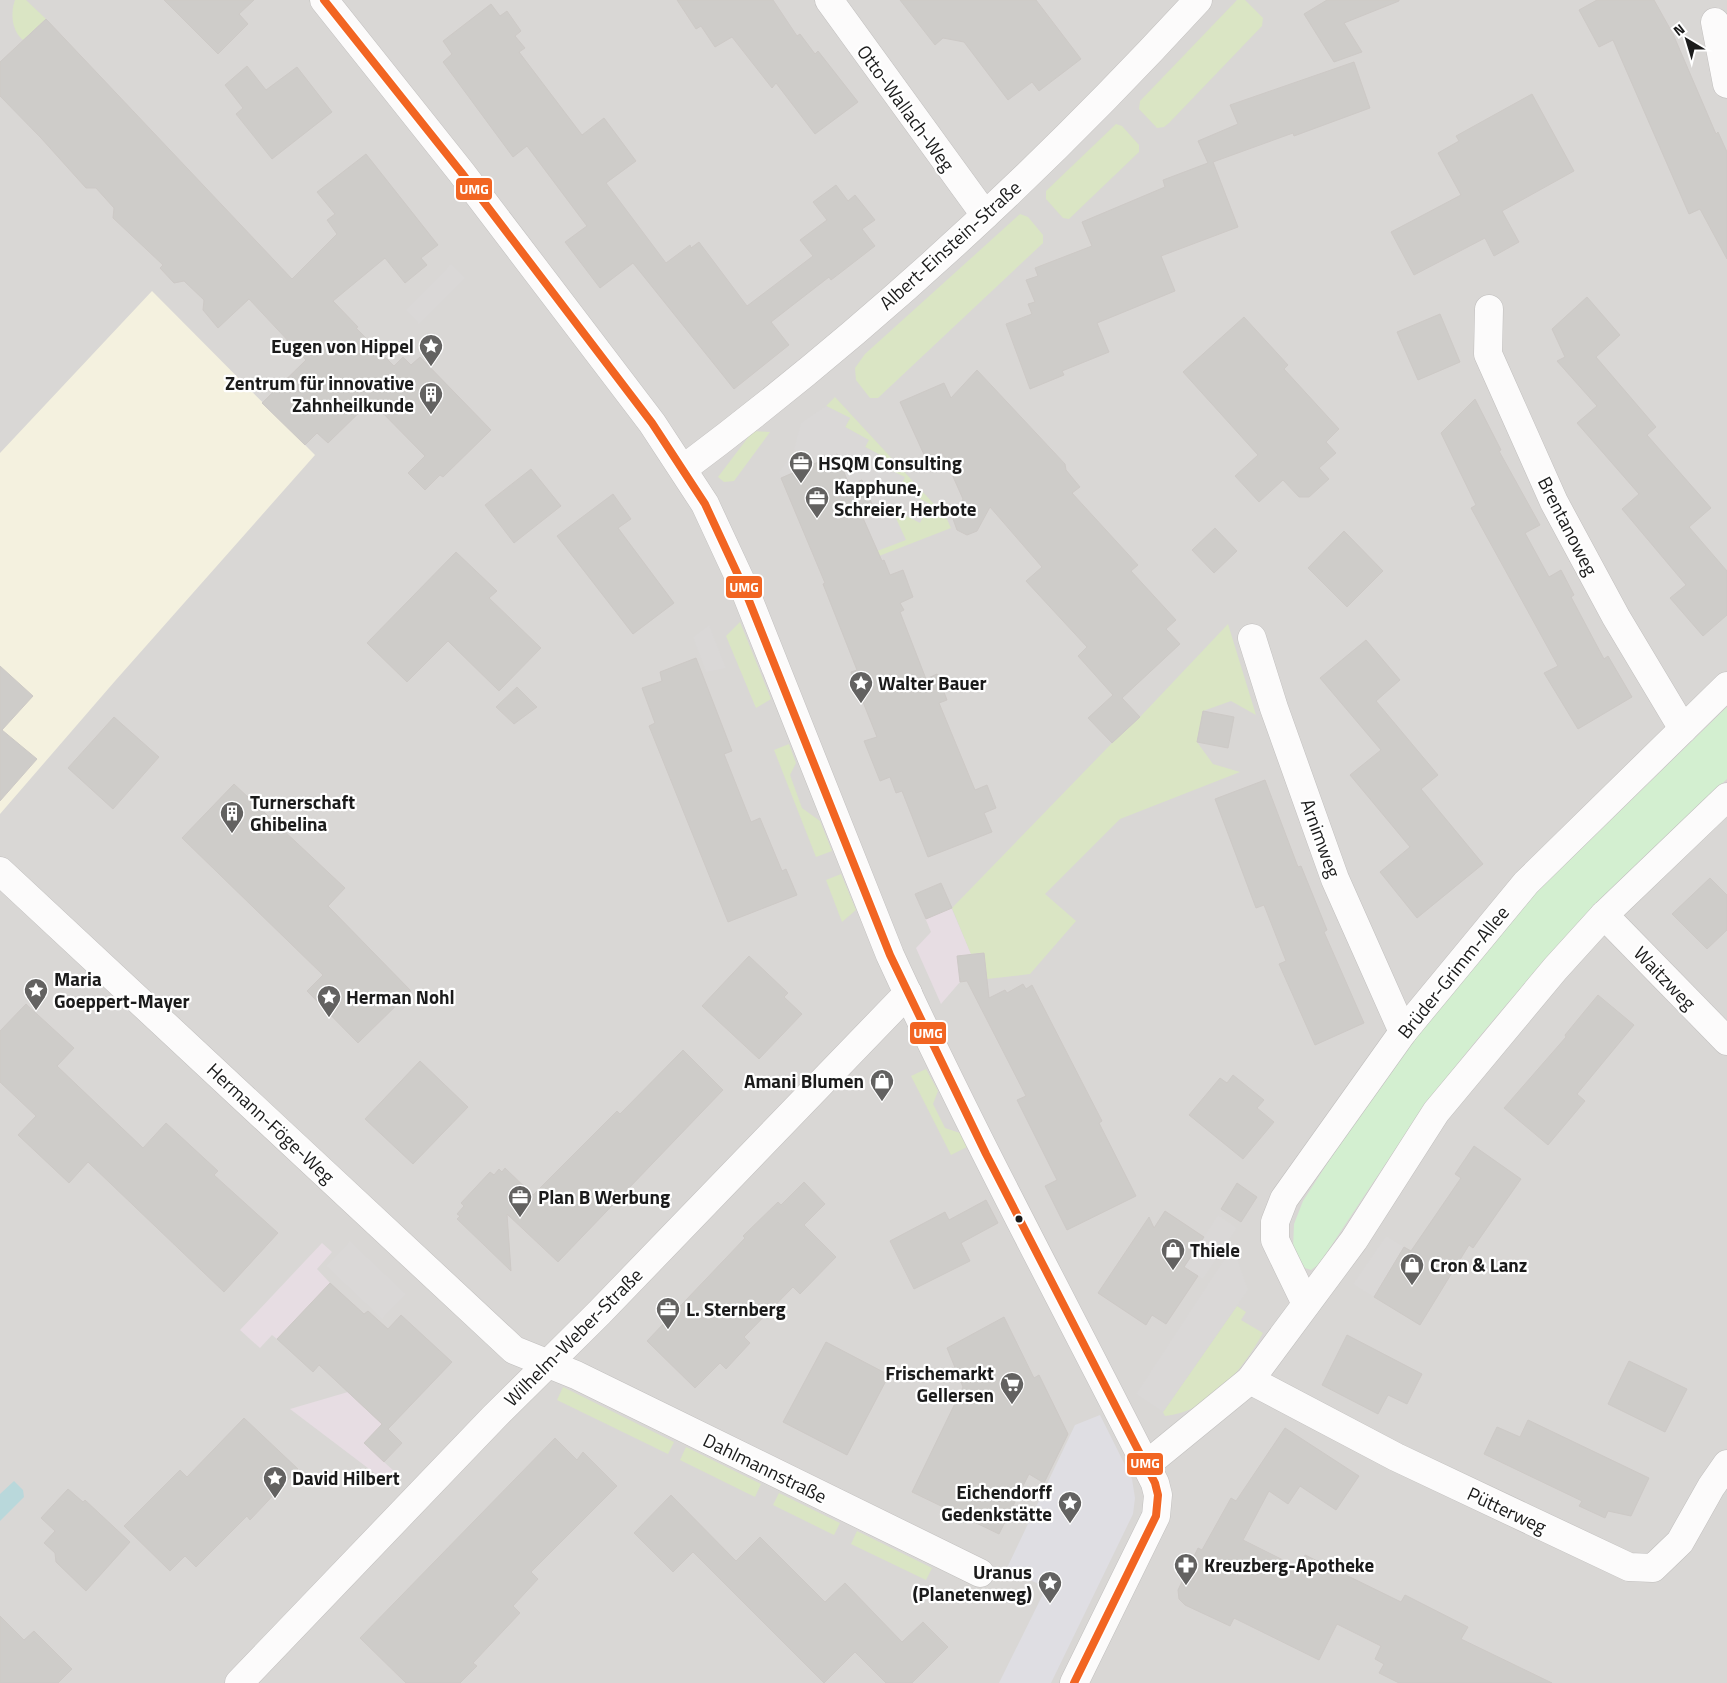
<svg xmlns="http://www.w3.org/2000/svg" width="1727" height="1683" font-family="'Titillium Web',sans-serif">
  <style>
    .residential { fill: #d9d7d5 }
    .industrial { fill: #e7dde3 }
    .education { fill: #f4f1df }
    .grass { fill: #dae5c4 }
    .park { fill: #d3efd0 }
    .parking { fill: #dad8d7 }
    .plaza { fill: #dfdee3 }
    .water { fill: #b9d8db }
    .building { fill: #ceccc9; stroke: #cdc9c6 }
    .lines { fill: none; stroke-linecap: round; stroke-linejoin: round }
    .minor-casing { stroke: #c1bfbe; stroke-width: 29 }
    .tertiary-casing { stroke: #c1bfbe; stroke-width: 29 }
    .minor { stroke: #fcfbfb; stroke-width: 28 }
    .tertiary { stroke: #fcfbfb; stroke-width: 28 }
    .bus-1-casing { stroke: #fff; stroke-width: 11 }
    .bus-1 { stroke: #f26522; stroke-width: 8 }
    .bus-dot { fill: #1b1b1b; stroke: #fff; stroke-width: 2 }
    .labels { text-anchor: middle; stroke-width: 4.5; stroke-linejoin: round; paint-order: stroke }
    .street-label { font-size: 19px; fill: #1b1b1b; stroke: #fff }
    .poi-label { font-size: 19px; font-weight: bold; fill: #1b1b1b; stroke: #fff; text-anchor: start }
    .line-badge { stroke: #fff; stroke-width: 2 }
    .badge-label { font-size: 14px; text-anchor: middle; font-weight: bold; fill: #fff }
  </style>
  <rect width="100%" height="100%" fill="#eae7e4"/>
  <rect class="residential" x="0" y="0" width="1727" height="1683"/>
  <g class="industrial">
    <path d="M941,883L971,954L984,953L987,979L960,982L941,1004L916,948L931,932L915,894Z"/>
    <path d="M322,1243L332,1252L317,1269L330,1283L277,1339L272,1335L260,1348L240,1330Z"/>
    <path d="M348,1392L402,1443L384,1462L394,1471L385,1481L290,1409Z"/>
  </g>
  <path class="education" d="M152,291L315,455L115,681L0,814V453Z"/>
  <g class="grass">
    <path d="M15,0H26L46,19L23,40C12,31 10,14 15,0Z"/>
    <path d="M1237,0H1245L1263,18L1262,26L1169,123L1164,127L1157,128L1139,109L1140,101Z"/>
    <path d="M1116,124L1122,126L1139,145V152L1069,219L1063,218L1046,199V191Z"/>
    <path d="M1020,214L1028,217L1043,235V243L878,398H870L856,380L855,368L865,354Z"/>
    <path d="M835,397L946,517L951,528L879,556L877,551L898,511L899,488L884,467L887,459L865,447L868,440L845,427L850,418L826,406Z"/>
    <path d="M753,431L770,432L734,481L724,482L718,477Z"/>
    <path d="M740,622L771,699L756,708L726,636Z"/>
    <path d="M1228,624L1256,715L1231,701L1203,711L1197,742L1213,764L1240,772L1120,819L1045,894L1076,921L1030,974L987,979L984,953L971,954L952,908L1112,743L1140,717Z"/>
    <path d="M789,744L796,763L790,775L802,808L820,821L832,851L816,857L774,750Z"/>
    <path d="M841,874L856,910L842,922L826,880Z"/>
    <path d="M926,1069L938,1091L933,1104L945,1128L960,1133L967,1147L951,1155L911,1076Z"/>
    <path d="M1237,1306L1246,1312L1241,1320L1263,1333C1243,1369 1209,1412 1165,1416L1163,1412Z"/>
    <path d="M563,1387L674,1442L668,1454L557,1400Z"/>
    <path d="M686,1447L761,1484L755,1497L680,1460Z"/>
    <path d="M779,1493L840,1523L834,1535L773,1505Z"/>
    <path d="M857,1531L932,1568L926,1580L851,1544Z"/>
  </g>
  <path class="park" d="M1727,707V779C1619,881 1512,987 1425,1107C1388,1158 1354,1212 1319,1264L1311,1270L1305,1268L1293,1248L1294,1224L1303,1201L1372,1094L1467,972L1532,897Z"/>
  <g class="parking">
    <path d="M451,264L465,278L419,324L406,310Z"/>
    <path d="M826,406L850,418L845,427L869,440L865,447L888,459L884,467L905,477L900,488L930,504L920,523L897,511L895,516L906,540L877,551L859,509L872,503L862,480L849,485L837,454L817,463L815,457L799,464L801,469L781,478L779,472L793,453L801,423Z"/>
    <path d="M709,625L726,668L706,672L693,637Z"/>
    <path d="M1218,1215L1237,1228L1203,1279L1184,1267Z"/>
    <path d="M1386,1236L1404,1247L1374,1297L1353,1284Z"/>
    <path d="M350,1241L406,1294L382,1319L326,1266Z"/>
    <path d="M1233,1246L1248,1290L1163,1412L1136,1394Z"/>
  </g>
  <path class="plaza" d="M1100,1415L1132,1479L1135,1498L1133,1514L1051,1683H999L1046,1588L1007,1568L1075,1425Z"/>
  <path class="water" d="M14,1481L23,1490L24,1497L0,1521V1494Z"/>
  <g class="building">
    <path d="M164,0H254L239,14L248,24L218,54Z"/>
    <path d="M677,0H773L797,36L800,34L815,54L818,51L858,102L815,134L776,83L772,88L732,37L715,47L701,26L696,29Z"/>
    <path d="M900,0H1036L1081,59L1039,91L1032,82L1008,100L964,42L943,38L935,45Z"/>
    <path d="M1327,0H1399V1L1344,23L1362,52L1334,62L1304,14Z"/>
    <path d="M1597,0H1654L1673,34L1716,134L1718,132L1727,152V259L1700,209L1689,214L1613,40L1599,47L1579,10Z"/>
    <path d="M491,4L500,16L507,11L521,31L515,36L525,48L519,52L582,135L604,118L636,161L606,183L666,263L690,245L691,248L699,242L747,306L813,256L800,240L827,220L813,202L836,185L848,201L855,195L875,220L862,229L875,246L831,280L829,277L771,322L789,345L734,389L633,263L600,288L565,242L587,226L527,146L513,157L443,62L452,54L443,41Z"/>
    <path d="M46,19L292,279L337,234L327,220L335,214L317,192L366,154L438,245L421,258L427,265L405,283L385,258L333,301L358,327L356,328L394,366L403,357L411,365L420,357L491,430L443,477L440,475L425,490L408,473L425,456L371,401L328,443L317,433L305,445L262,403L306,360L249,299L218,328L203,310L204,300L184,281L174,283L160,268L163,265L113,218L114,208L96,188H86L41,138L0,96V62Z"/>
    <path d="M1354,62L1370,108L1294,136L1293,133L1213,162L1238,227L1161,256L1175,291L1097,323L1109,352L1062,371L1064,375L1030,389L1006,324L1032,314L1028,304L1035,302L1026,280L1038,276L1035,268L1092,246L1082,222L1165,187L1163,180L1208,163L1198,141L1238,124L1230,105Z"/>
    <path d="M247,66L266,90L297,67L332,112L272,159L236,114L243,108L225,85Z"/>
    <path d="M1532,94L1574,171L1502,211L1519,242L1494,256L1485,238L1414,275L1391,232L1461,195L1438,153L1459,141L1456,136Z"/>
    <path d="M1587,297L1620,335L1596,357L1656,427L1647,435L1711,508L1689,527L1727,571V615L1703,636L1670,598L1686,585L1622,509L1639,494L1577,423L1597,406L1557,361L1565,357L1552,329Z"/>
    <path d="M1440,314L1460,362L1418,380L1397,332Z"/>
    <path d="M1244,317L1288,365L1284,369L1339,429L1326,442L1336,453L1319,468L1329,479L1309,497H1299L1283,480L1259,502L1235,476L1258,455L1183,372Z"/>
    <path d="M977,370L1065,464L1066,470L1080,487L1072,493L1138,565L1131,571L1176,620L1166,629L1180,644L1122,698L1140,717L1112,743L1088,718L1113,695L1078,656L1087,647L1026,581L1042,567L990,507L977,531L967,535L957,530L953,519L963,499L942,452L926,459L900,402L944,383L951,398Z"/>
    <path d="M1475,399L1501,450L1499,451L1540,525L1525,533L1549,577L1561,570L1574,595L1571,597L1604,659L1608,656L1632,697L1578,729L1544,673L1558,666L1471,508L1476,505L1441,433Z"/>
    <path d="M837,454L849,485L862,480L872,504L859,509L882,561L884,560L890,575L903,570L913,597L900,603L904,610L900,612L926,679L937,674L947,700L939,703L975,790L987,785L996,808L984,813L992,832L928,857L902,791L896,793L890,777L880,781L864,741L877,737L851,672L857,670L823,584L825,583L781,478Z"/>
    <path d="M531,469L561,506L514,543L485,505Z"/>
    <path d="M613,494L631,519L618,528L674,603L633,634L557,536Z"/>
    <path d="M1215,528L1237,551L1214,573L1192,550Z"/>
    <path d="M1344,531L1383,571L1347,607L1308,568Z"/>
    <path d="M456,552L497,591L489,598L541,648L499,691L448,641L407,682L367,643Z"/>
    <path d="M1366,640L1400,680L1376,701L1438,775L1421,789L1483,864L1417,918L1380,872L1410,847L1350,775L1381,750L1320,678Z"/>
    <path d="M696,658L732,751L724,754L751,822L760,818L782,871L786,869L797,895L728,922L649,726L655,723L642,688L662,681L660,672Z"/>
    <path d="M0,666L33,696L2,730L37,759L0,801Z"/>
    <path d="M517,687L537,707L514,724L496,707Z"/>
    <path d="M1203,711L1234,717L1228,748L1197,742Z"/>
    <path d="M114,717L159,757L113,809L68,768Z"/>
    <path d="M1265,780L1298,867L1301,866L1327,930L1324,932L1364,1023L1315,1045L1279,964L1286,961L1264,905L1256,908L1215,799Z"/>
    <path d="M234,784L345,888L328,906L411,991L358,1043L307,991L323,975L182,838Z"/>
    <path d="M1710,878L1727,895V930L1707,949L1672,914Z"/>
    <path d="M941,883L952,908L926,919L915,894Z"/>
    <path d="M984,953L989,998L1005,990L1007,993L1023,984L1026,989L1032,985L1102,1121L1099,1123L1136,1196L1067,1230L1045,1186L1057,1180L1017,1100L1026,1096L967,981L960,982L957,956Z"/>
    <path d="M749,956L788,993L784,997L802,1014L759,1059L702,1006Z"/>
    <path d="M1598,995L1634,1025L1577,1094L1585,1101L1548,1145L1504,1108L1566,1037L1565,1035Z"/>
    <path d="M26,1004L74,1048L57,1066L143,1148L166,1123L218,1171L214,1175L278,1233L224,1292L88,1162L69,1183L18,1135L36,1116L0,1082V1031Z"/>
    <path d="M683,1050L723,1090L558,1262L507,1214L511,1271L457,1219L460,1216L457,1214L464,1206L461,1203L490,1172L494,1175L499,1169L502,1172L505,1168L533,1195L617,1111L620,1114Z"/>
    <path d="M420,1061L468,1107L413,1164L365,1119Z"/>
    <path d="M1233,1075L1264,1100L1257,1108L1274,1122L1243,1159L1189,1115L1220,1078L1227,1083Z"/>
    <path d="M1474,1146L1521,1179L1473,1248L1469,1245L1420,1325L1374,1297L1404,1247L1411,1251L1461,1178L1455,1174Z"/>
    <path d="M804,1182L825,1204L804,1225L836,1257L800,1294L793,1287L744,1337L750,1343L726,1369L720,1363L695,1388L647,1341L745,1238L743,1236L778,1202L781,1205Z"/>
    <path d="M1237,1183L1257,1197L1241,1222L1221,1209Z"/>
    <path d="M986,1200L998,1223L961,1243L970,1261L914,1289L890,1241L945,1212L949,1220Z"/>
    <path d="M1165,1211L1204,1237L1184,1267L1198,1276L1166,1324L1152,1315L1146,1325L1098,1293L1149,1217L1154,1228Z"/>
    <path d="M330,1283L364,1314L368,1311L388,1329L401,1315L452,1362L388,1429L402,1443L384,1462L364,1443L382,1424L319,1365L313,1372L277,1339Z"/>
    <path d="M1004,1317L1034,1378L1039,1375L1068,1434L1044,1483L1029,1474L999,1534L912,1492L963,1387L947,1348Z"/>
    <path d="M1347,1335L1422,1374L1407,1404L1388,1395L1378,1414L1322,1385Z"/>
    <path d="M826,1342L889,1375L847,1455L783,1422Z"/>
    <path d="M1629,1361L1687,1389L1665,1432L1608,1404Z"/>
    <path d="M244,1418L298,1469L250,1520L247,1516L196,1567L185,1556L170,1571L124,1526L180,1470L187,1477Z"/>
    <path d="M1528,1420L1649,1478L1631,1516L1608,1511L1605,1518L1579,1506L1582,1501L1484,1454L1497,1427L1520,1437Z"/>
    <path d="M1285,1428L1359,1476L1336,1510L1300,1486L1288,1504L1269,1491L1243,1540L1299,1568L1305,1555L1401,1602L1405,1595L1468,1627L1461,1639L1552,1683H1399L1379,1673L1384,1664L1375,1659L1381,1646L1337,1624L1319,1660L1234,1618L1230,1626L1185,1605L1179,1599L1178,1590L1198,1548L1202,1550L1231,1498L1236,1501Z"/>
    <path d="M555,1438L577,1460L583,1452L617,1486L531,1572L538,1579L513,1606L520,1613L473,1663L477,1666L460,1683H406L360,1638Z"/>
    <path d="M68,1489L83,1502L85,1500L130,1542L86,1591L56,1562L55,1553L44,1543L55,1531L41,1518Z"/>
    <path d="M671,1495L736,1561L760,1537L825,1602L845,1583L902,1642L923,1622L948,1647L912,1683H886L855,1652L824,1683L693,1552L673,1572L634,1533Z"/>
    <path d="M0,1616L24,1640L34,1631L72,1669L58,1683H0Z"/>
  </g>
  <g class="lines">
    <g class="minor-casing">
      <g id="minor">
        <path d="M829,0L985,215"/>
        <path d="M1715,22L1727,84"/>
        <path d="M1489,309L1488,354L1554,502L1616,617L1683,729"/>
        <path d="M683,469C869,330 1041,171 1198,0"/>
        <path d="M1252,638L1274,708L1335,879L1403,1032"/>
        <path d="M0,871L514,1350L576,1375L980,1573"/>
        <path d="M1604,915L1727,1041"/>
        <path d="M1306,1304L1275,1240V1222L1284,1199L1403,1032L1526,883L1727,686"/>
        <path d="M1250,1380L1396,1457L1629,1567L1653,1568L1680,1542L1711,1487L1727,1464"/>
        <path d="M1146,1465L1250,1380L1354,1240L1436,1112L1555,969L1604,915L1727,797"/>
        <path d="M239,1683L494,1417L599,1313L908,993"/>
      </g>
    </g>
    <g class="tertiary-casing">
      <path id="tertiary" d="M324,0L461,172L652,423L705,504L744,588L890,955C972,1134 1066,1307 1155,1483L1158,1495L1156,1516L1074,1683"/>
    </g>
    <use href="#minor" class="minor"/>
    <use href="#tertiary" class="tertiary"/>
    <g class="bus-1-casing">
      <path id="bus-1" d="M324,0L461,172L652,423L705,504L744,588L890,955L986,1154L1155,1483L1158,1495L1156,1516L1074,1683"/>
    </g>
    <use href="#bus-1" class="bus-1"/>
  </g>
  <defs>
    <g id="sight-pin" transform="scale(1.25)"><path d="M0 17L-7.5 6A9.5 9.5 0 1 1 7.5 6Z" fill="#636261" stroke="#fff"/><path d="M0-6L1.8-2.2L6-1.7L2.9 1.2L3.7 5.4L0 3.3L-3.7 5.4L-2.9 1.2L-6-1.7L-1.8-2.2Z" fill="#fff"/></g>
    <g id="building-pin" transform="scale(1.25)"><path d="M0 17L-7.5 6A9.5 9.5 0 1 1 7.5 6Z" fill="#636261" stroke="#fff"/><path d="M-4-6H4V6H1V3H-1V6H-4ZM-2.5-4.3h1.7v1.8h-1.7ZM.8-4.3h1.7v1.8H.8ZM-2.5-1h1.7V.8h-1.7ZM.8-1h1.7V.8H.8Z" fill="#fff"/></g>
    <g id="office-pin" transform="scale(1.25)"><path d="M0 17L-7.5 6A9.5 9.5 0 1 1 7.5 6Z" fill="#636261" stroke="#fff"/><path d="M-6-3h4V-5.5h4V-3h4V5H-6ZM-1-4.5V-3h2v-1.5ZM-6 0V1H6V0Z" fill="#fff"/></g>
    <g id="shop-pin" transform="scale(1.25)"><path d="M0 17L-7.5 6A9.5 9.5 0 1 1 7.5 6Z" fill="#636261" stroke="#fff"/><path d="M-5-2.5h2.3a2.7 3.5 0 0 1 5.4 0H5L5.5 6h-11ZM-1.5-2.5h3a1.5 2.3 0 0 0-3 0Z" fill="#fff"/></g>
    <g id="supermarket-pin" transform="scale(1.25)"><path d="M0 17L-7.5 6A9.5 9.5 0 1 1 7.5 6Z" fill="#636261" stroke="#fff"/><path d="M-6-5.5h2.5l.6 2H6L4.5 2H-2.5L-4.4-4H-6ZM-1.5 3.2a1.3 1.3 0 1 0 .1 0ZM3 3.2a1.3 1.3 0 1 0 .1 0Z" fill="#fff"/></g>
    <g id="pharmacy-pin" transform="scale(1.25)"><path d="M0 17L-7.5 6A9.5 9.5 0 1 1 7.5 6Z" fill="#636261" stroke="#fff"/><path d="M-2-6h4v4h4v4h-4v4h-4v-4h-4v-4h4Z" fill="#fff"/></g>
  </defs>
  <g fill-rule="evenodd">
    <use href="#sight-pin" x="431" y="346"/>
    <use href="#building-pin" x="431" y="394"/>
    <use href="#office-pin" x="801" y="463"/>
    <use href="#office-pin" x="817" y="498"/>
    <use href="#sight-pin" x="861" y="683"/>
    <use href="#building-pin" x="232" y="813"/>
    <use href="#sight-pin" x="36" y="990"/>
    <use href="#sight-pin" x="329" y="997"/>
    <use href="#shop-pin" x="882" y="1081"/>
    <use href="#office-pin" x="520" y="1197"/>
    <use href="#shop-pin" x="1173" y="1250"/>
    <use href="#shop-pin" x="1412" y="1265"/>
    <use href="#office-pin" x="668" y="1309"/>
    <use href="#supermarket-pin" x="1012" y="1384"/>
    <use href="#sight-pin" x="275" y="1478"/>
    <use href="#sight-pin" x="1070" y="1503"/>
    <use href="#pharmacy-pin" x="1186" y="1565"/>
    <use href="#sight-pin" x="1050" y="1583"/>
  </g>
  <circle class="bus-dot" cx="1019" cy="1219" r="4.5"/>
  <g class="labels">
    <g class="street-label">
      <text transform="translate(906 108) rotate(54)" y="7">Otto-Wallach-Weg</text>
      <text transform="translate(950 245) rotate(-42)" y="7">Albert-Einstein-Straße</text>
      <text transform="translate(1568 526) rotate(63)" y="7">Brentanoweg</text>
      <text transform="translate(1321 838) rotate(70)" y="7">Arnimweg</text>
      <text transform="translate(1453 972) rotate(-51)" y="7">Brüder-Grimm-Allee</text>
      <text transform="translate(1665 978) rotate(46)" y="7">Waitzweg</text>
      <text transform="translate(271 1123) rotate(43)" y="7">Hermann-Föge-Weg</text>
      <text transform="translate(573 1337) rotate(-45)" y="7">Wilhelm-Weber-Straße</text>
      <text transform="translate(765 1468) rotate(26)" y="7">Dahlmannstraße</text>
      <text transform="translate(1507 1510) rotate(25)" y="7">Pütterweg</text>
    </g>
    <g class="poi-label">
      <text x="414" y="353" text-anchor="end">Eugen von Hippel</text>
      <text x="414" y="390" text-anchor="end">Zentrum für innovative<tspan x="414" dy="22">Zahnheilkunde</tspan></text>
      <text x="818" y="470">HSQM Consulting</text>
      <text x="834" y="494">Kapphune,<tspan x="834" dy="22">Schreier, Herbote</tspan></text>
      <text x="878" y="690">Walter Bauer</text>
      <text x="250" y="809">Turnerschaft<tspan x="250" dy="22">Ghibelina</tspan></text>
      <text x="54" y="986">Maria<tspan x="54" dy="22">Goeppert-Mayer</tspan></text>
      <text x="346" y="1004">Herman Nohl</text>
      <text x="864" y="1088" text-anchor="end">Amani Blumen</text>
      <text x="538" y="1204">Plan B Werbung</text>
      <text x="1190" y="1257">Thiele</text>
      <text x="1430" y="1272">Cron &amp; Lanz</text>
      <text x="686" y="1316">L. Sternberg</text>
      <text x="994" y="1380" text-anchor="end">Frischemarkt<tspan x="994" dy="22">Gellersen</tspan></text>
      <text x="292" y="1485">David Hilbert</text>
      <text x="1052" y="1499" text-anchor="end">Eichendorff<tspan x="1052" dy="22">Gedenkstätte</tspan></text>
      <text x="1204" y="1572">Kreuzberg-Apotheke</text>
      <text x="1032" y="1579" text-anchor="end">Uranus<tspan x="1032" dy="22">(Planetenweg)</tspan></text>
    </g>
  </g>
  <g class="line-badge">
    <rect x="455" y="177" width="38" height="24" rx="5" fill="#f26522"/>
    <rect x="725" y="575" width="38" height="24" rx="5" fill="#f26522"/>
    <rect x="909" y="1021" width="38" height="24" rx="5" fill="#f26522"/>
    <rect x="1126" y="1452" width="38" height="24" rx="5" fill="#f26522"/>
  </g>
  <g class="badge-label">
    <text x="474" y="194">UMG</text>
    <text x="744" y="592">UMG</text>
    <text x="928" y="1038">UMG</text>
    <text x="1145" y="1468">UMG</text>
  </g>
  <g transform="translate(1687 40) rotate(322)" stroke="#ffffff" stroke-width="4" paint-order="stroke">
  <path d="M0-4L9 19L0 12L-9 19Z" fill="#1b1b1b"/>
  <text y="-8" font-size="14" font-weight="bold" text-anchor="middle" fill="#1b1b1b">N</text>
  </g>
</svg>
